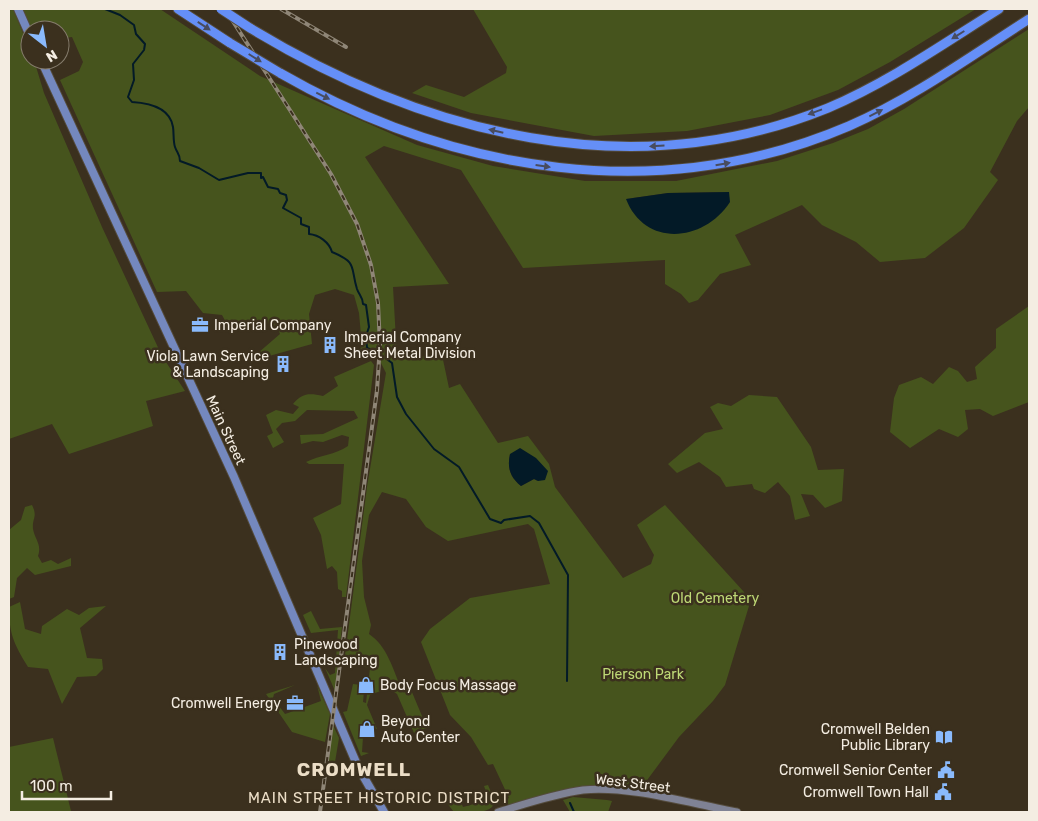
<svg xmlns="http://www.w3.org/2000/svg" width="1038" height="821" font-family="Rubik,sans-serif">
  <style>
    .green { fill: #46541d; fill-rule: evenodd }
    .water { fill: #031a27 }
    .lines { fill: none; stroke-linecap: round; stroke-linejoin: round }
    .stream { stroke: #031a27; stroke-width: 2 }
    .secondary-casing { stroke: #544b3c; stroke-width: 9 }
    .primary-casing { stroke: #544b3c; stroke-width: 10 }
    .highway-casing { stroke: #544b3c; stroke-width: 11 }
    .secondary { stroke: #7f8294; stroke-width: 7 }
    .primary { stroke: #7488be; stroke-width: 8 }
    .highway { stroke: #658ff7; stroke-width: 9 }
    .rail-casing { stroke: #8f8677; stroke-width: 4 }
    .rail { stroke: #3b301e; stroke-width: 2; stroke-dasharray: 5.5; stroke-linecap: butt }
    .highway-bridge-casing { stroke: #544b3c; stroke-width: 11; stroke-linecap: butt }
    .highway-bridge { stroke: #658ff7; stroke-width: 9 }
    .oneway { fill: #484c5f }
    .labels { text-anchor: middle; stroke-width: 5; stroke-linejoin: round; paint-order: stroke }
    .poi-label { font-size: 14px; fill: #f4ede2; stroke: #3b301e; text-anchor: start }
    .street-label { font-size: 14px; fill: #f4ede2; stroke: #3b301e }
    .park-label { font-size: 14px; fill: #bed976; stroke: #3b301e }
    .neighbourhood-label { font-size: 15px; letter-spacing: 1px; fill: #ecdec7; stroke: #3b301e }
    .district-label { font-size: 19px; font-weight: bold; letter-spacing: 1px; fill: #ecdec7; stroke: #3b301e }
  </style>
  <rect width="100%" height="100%" fill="#3b301e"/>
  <g class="green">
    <path d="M9,9H13L30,50V60H34L44,93L102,227L162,356L185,391L146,401L153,426L69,454L52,424L9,439Z"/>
    <path d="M23,9H160L260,76L417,145L493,166L585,181H676L777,161L833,143L868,129L904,109L1029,29V107L1017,121L990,172L998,180L964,228L925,258L880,262L856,242L822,225L802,205L735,235L751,265L720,274L698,300L689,303L681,294L665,284V260L523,268L461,170L384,146L365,157L449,284L393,287L397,358L442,355L449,388L460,384L498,443L528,436L549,464L555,487L623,578L651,564L654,555L637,525L665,505L744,592L749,606L725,685L713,701L679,737L642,787L638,790L574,788L509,805L505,800L509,798L493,764L488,765L471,737L450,715L421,642L430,629L470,598L550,584L534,529L528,524L448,541L426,527L406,499L382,492L369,515L362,561L364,597L371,625L369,634C387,646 393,669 401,688L409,685L427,728L414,733L397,694C388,687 380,691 370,695L367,705L377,729L368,726L369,722H364L362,752L369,753L361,756L343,712L347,711L353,684L361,685L360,692H364L363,702L366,703L370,668L344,663L367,487L386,373L375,351L354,357L362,346L359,313L354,295L335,289L315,295L309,314L312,344L262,358L258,353L280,334L278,328C260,319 247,319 228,326L222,315L203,313L186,291L157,292L60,80L79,71L83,62L72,37L64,38L57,27L32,30ZM729,192L626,199L668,193ZM510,454L538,481L534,479L521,486C510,477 507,468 510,454Z"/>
    <path d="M473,9H976L890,62L838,90L770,115L687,131L594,136L471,113L412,93L426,85L464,97L506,73L507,67Z"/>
    <path d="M1029,306V402L993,416L980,409L965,410L968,429L958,437L939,429L910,448L890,432L894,398L899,385L921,377L933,384L949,367L958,371L967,382L977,379L975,367L996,348V329Z"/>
    <path d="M371,361L374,365L346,597H342V591L338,589L337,572L332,566L327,569L321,535L313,518L341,504L344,464H309L306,462C320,455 335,455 348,446L349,437L342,435L323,442L313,441L301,444L300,435L323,434L358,418L354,411L307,410L295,421L282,423L276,429L284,442L273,448L267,436L273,433L266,415L276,410L293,414L299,407L293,404C302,393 309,393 323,396L338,386L334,377Z"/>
    <path d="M749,395L777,397L811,447L818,470L844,469L842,501L825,508L813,495L801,494L810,516L795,520L790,496L778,482L765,493L754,489L752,484L726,487L720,477L699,462L677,473L668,464L705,433L723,429L710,407L718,403L731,406Z"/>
    <path d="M32,505C38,517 32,518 33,529C35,540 42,544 38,556L42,563L51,560L58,564L71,558V566L35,575L27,568L17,578L14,597L9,599V530L21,520L25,507Z"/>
    <path d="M20,602L25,629L41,634L42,626L67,609L79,615L89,608L106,606L80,628L87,658L102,659L103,669L96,676L77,677L62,704L48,669L28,667C14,644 9,634 9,607Z"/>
    <path d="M311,611L320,629L342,627L335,691L325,668L330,675L335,673L338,630L311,633L303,615Z"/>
    <path d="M295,685L274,694L273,698L285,714L288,713L321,701L317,685L330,714L325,742L292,732L266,694Z"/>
    <path d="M333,725L339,738L335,762L328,766Z"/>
    <path d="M53,738L71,811L9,812V747Z"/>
    <path d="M488,785L495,802C491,816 465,812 454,812L446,802L459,797L463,807L489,800L484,786Z"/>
    <path d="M573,797L607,800L612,801L608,812H570L563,800Z"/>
  </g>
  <g class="water">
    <path d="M729,192L730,202C704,242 645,248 626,199L668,193Z"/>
    <path d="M520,448L536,458L548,471L545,480L538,481L534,479L521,486C510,477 507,468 510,454Z"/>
  </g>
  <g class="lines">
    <g class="stream">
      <path d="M105,9L120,15L134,25L136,34L145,44L144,50L133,64L134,80L128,97L132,102C149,103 170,107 173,127C174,133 173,141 175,147C177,153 180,154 180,161L199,168L219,180L248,173H261V178L263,177L268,187L278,189L280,193L286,195L287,200L283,208L301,218V224L309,227V234C319,235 329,242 332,252C358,263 350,266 357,289C359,295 363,297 363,304L366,305L369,327L366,336L367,348"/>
      <path d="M355,356L367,348L372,350"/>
      <path d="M388,360L392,363L397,397L406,414L434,449L459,467L490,519L501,523L504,520L530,516L539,523L568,575L567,681"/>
      <path d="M570,803L574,812"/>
    </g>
    <g class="secondary-casing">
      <path id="secondary" d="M498,812C525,804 554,794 583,790C628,785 692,804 737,812"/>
    </g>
    <g class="primary-casing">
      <g id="primary">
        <path d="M18,9L30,36"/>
        <path d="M41,60L234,477L358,767L384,812"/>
      </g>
    </g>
    <g class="highway-casing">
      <g id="highway">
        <path d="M178,9L230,43"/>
        <path d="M250,28C425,134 631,188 828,108C889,82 943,44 999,9"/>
        <path d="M280,73C454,173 660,207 849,126C913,98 971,56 1029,19"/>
      </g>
    </g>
    <use href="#secondary" class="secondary"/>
    <use href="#primary" class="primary"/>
    <use href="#highway" class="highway"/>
    <g class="rail-casing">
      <g id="rail">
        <path d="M225,9L331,174L357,224L371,265L378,303L380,345L377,390L320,812"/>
        <path d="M281,9L346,47"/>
      </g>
    </g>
    <use href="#rail" class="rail"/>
    <g class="highway-bridge-casing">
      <g id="highway-bridge">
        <path d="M221,9L250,28"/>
        <path d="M230,43L280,73"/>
      </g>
    </g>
    <use href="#highway-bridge" class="highway-bridge"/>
  </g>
  <defs><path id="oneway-solid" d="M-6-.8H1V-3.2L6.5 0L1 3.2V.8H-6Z" transform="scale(1.25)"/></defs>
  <g class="oneway">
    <use href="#oneway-solid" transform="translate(204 26) rotate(33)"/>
    <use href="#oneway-solid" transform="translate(958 35) rotate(148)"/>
    <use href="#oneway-solid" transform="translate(255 58) rotate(32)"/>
    <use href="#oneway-solid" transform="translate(323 96) rotate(26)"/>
    <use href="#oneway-solid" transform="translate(815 112) rotate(160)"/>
    <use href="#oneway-solid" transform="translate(876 113) rotate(-27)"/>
    <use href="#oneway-solid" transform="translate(496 131) rotate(-167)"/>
    <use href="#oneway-solid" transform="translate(657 146) rotate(177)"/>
    <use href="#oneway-solid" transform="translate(723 164) rotate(-10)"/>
    <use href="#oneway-solid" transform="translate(543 166) rotate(8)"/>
  </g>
  <defs>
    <g id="office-bare" transform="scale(1.35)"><path d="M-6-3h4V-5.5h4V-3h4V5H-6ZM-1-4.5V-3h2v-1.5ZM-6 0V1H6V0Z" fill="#8abafc" stroke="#3b301e" stroke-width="2.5" paint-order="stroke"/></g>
    <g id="building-bare" transform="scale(1.35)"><path d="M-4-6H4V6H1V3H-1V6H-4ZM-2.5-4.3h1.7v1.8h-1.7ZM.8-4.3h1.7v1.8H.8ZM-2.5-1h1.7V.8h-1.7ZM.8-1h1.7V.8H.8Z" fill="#8abafc" stroke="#3b301e" stroke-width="2.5" paint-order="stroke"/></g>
    <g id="shop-bare" transform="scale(1.35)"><path d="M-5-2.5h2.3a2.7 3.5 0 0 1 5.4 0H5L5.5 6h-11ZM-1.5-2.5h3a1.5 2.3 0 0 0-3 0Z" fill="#8abafc" stroke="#3b301e" stroke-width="2.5" paint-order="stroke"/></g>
    <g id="library-bare" transform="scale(1.35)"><path d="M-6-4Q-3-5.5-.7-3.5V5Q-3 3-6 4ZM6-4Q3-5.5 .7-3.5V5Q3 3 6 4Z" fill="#8abafc" stroke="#3b301e" stroke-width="2.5" paint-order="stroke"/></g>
    <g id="civic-bare" transform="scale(1.35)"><path d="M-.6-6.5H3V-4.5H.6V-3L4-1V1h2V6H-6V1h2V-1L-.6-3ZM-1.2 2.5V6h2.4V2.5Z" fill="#8abafc" stroke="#3b301e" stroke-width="2.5" paint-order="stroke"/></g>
  </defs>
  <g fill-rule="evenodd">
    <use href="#office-bare" x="200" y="325"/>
    <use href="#building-bare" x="330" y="345"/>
    <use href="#building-bare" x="283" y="364"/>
    <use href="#building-bare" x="280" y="652"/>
    <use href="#shop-bare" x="366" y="685"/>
    <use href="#office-bare" x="295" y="703"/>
    <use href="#shop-bare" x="367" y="729"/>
    <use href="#library-bare" x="944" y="737"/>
    <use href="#civic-bare" x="946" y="770"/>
    <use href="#civic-bare" x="943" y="792"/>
  </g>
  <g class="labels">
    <g class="poi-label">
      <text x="214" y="330">Imperial Company</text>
      <text x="344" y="342">Imperial Company<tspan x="344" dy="16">Sheet Metal Division</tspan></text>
      <text x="269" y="361" text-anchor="end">Viola Lawn Service<tspan x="269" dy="16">&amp; Landscaping</tspan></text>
      <text x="294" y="649">Pinewood<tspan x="294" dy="16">Landscaping</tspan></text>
      <text x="380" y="690">Body Focus Massage</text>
      <text x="281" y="708" text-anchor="end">Cromwell Energy</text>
      <text x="381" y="726">Beyond<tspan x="381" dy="16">Auto Center</tspan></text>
      <text x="930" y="734" text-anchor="end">Cromwell Belden<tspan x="930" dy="16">Public Library</tspan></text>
      <text x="932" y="775" text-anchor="end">Cromwell Senior Center</text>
      <text x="929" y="797" text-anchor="end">Cromwell Town Hall</text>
    </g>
    <g class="street-label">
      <text transform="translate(226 430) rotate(65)" y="5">Main Street</text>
      <text transform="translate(633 783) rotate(7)" y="5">West Street</text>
    </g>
    <g class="park-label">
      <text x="715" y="603">Old Cemetery</text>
      <text x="643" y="679">Pierson Park</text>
    </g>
    <g class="neighbourhood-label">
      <text x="379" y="803">MAIN STREET HISTORIC DISTRICT</text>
    </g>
    <g class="district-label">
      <text x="354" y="776">CROMWELL</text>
    </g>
  </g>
  <rect width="1038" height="821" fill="none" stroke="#f4ede2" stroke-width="20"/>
  <g transform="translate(45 45) rotate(149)"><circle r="24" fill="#3b301e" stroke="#857c6c"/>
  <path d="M0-4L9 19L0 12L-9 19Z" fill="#8abafc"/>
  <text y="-8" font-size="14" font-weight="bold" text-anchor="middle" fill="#f4ede2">N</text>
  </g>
  <path d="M22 791v8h89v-8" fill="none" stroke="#f4ede2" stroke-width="2.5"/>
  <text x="30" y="791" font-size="15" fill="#f4ede2" stroke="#3b301e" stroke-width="4" paint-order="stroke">100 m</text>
</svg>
